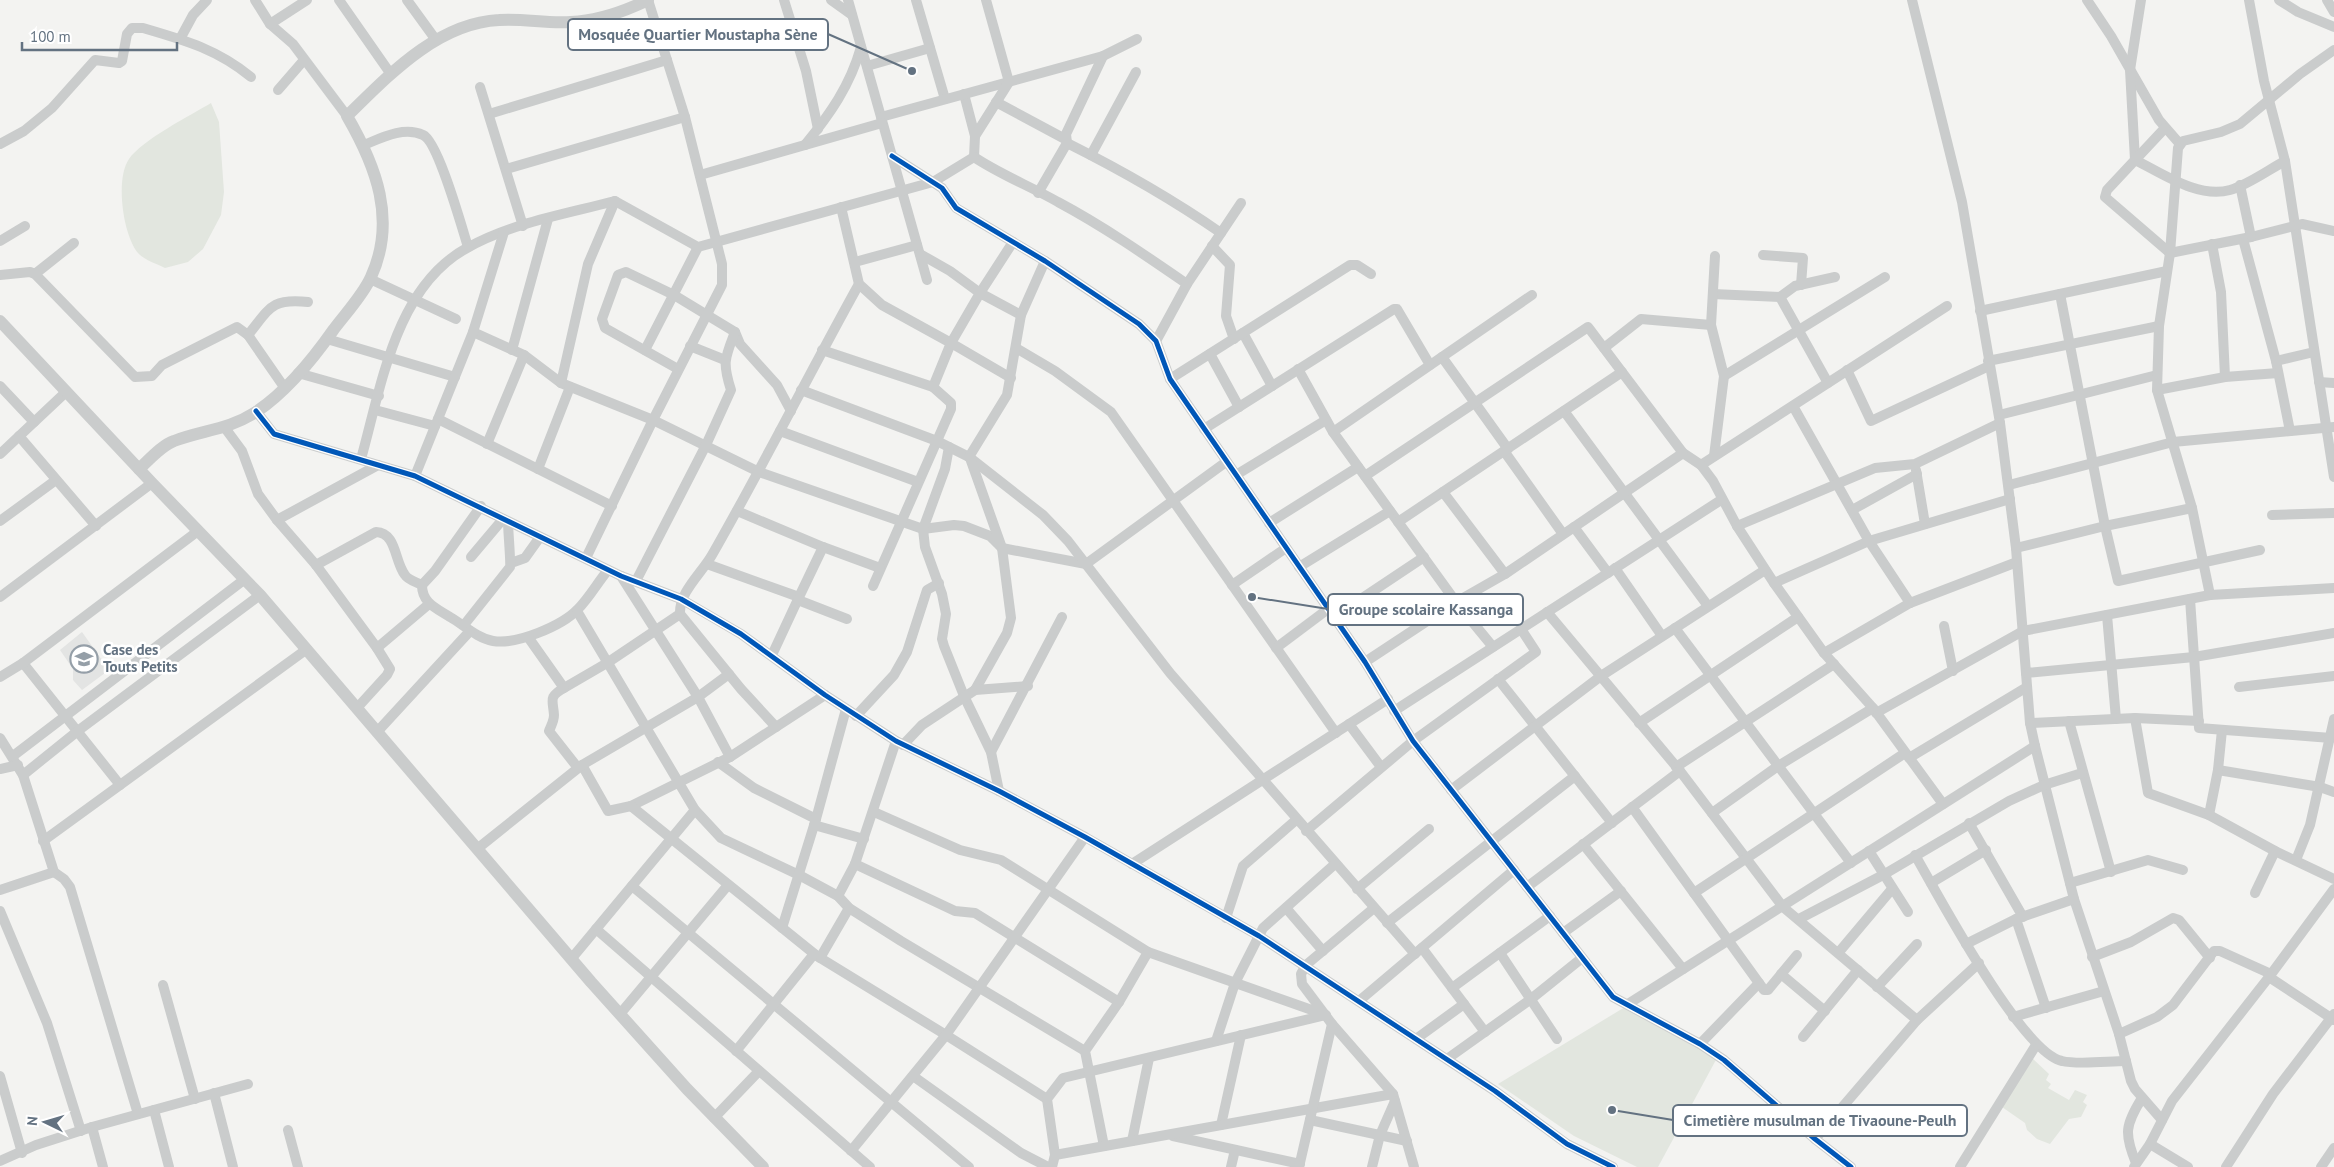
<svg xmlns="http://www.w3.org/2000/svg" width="2334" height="1167" font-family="'PT Sans',sans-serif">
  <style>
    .built { fill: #e3e4e3 }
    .green { fill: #e2e6df }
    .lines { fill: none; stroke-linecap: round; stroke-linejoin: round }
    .minor { stroke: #cacccc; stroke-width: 10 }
    .tertiary { stroke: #cacccc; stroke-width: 12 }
    .cycleway-casing { stroke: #fff; stroke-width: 8 }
    .cycleway { stroke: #0057b8; stroke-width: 5 }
    .labels { text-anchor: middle; stroke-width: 5; stroke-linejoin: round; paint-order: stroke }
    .poi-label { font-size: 15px; font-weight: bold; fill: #637281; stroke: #fff; text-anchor: start }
    .leader { fill: none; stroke: #637281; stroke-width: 2 }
    .callout-dot { fill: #637281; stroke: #fff; stroke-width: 2 }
    .callout { fill: #fff; stroke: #637281; stroke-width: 2 }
    .callout-label { font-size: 16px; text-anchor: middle; font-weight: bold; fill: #637281 }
  </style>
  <rect width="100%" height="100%" fill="#f3f3f1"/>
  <path class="built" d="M82,632L109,670L82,690L73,680V669L60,650Z"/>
  <g class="green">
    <path d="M211,103L219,122L224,192L221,215L203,249L188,262L165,268C157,264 144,260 138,253C123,235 115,179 129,159C142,140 191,115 211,103Z"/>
    <path d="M1625,1007L1717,1058L1658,1167H1637L1574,1136L1498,1084Z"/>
    <path d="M2032,1058L2049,1074L2046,1080L2051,1084L2048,1088L2069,1100L2075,1090L2087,1095L2083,1102L2087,1105L2081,1117L2069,1119L2050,1144L2037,1139L2027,1130L2025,1123L2002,1107Z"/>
  </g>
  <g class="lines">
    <g class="minor">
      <path d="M255,0L270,24L293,44L347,116"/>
      <path d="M339,0L390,73"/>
      <path d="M407,0L436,40"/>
      <path d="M784,0L806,71L818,129"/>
      <path d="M831,0L852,15"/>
      <path d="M848,0L927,280"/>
      <path d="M916,0L945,99"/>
      <path d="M1912,0L1962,202L2000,423L2016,548L2030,723L2035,746L2074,899L2119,1034L2131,1081L2135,1089L2162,1120"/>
      <path d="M2087,0L2111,36L2159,120L2179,143"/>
      <path d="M2141,0L2130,70L2135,160C2162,173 2198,199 2230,190C2248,185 2268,170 2285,161"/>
      <path d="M2249,0L2264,81L2285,161L2334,477"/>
      <path d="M2279,0L2298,12L2334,27"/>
      <path d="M2327,0L2334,12"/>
      <path d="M270,24L307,0"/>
      <path d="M180,39L193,15L207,0"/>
      <path d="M867,66L930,48"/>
      <path d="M480,87L523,226"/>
      <path d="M278,90L304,60"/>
      <path d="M964,94L975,136L974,157"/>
      <path d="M996,102L1065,139"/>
      <path d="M489,114L667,60"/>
      <path d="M881,117L1103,56L1137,39"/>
      <path d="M2165,128L2107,190L2105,197L2170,253L2251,237L2302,224L2334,231"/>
      <path d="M975,136L1009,82L986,0"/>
      <path d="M1067,143C1121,170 1172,199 1221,233"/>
      <path d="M0,144L24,131L52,108L95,60L119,63L122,61L127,34L132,28H143C184,40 217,49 251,77"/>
      <path d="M364,145C381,138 404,126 423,135C438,141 462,228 468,247"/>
      <path d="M805,145C830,114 850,86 861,47"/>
      <path d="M1091,155L1136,72"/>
      <path d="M892,156L942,188L956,208L1045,261L1139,324L1156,341L1170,379L1365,662L1413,741L1613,997L1700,1044L1724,1060L1815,1139L1851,1167"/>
      <path d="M974,157C1001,175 1030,186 1058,202C1103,226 1145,255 1187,284"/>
      <path d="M506,169L685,117"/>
      <path d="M700,175L882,123"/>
      <path d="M2240,185L2251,237"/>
      <path d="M1038,193L1067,143L1066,134L1103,56"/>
      <path d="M841,207L859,284L882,305L951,343L933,387"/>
      <path d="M2243,239L2276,361L2290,431"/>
      <path d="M0,241L25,226"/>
      <path d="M1013,242L980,293L1021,315"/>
      <path d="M2212,244L2221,292L2225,377"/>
      <path d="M1212,246L1230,265L1226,316L1234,339"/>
      <path d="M920,254L950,271L980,293L951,343L1011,378"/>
      <path d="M1763,255L1803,258L1801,285"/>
      <path d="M855,262L917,245"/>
      <path d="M35,274L74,243"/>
      <path d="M0,275L30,272L35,274L135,377L152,376L162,365L237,327L248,335L284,387"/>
      <path d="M370,279L456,319"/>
      <path d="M1713,294L1780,297L1795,286L1835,277"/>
      <path d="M2060,294L2105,526L2118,581L2260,550"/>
      <path d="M1780,297L1828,383"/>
      <path d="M1980,311L2167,271"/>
      <path d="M473,332L524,355L561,383L653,420L759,472L923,529L954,525L964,526L990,536L1002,548L1086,564L1226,462"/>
      <path d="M1243,333L1272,386"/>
      <path d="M248,335C270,308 271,298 308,302"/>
      <path d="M327,339L455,377"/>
      <path d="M1156,341L1187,284L1241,203"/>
      <path d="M690,346L725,360"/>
      <path d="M1016,348L1055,371L1111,412L1336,733"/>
      <path d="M1604,348L1641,319L1711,325"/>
      <path d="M512,350L548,219"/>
      <path d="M645,350L698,247"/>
      <path d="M822,350L933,387L951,403V409L873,586"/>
      <path d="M1210,354L1239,407"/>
      <path d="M1442,357L1508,449"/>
      <path d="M1988,361L2159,326"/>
      <path d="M2276,361L2314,352"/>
      <path d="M678,369L605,328L602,319L618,275L626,272L674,295L735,332L740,344L777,385L791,411"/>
      <path d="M1298,369L1333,432L1456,602L1493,647"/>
      <path d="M1847,370L1871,421L1989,366"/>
      <path d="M298,373L379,396"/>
      <path d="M1724,376L1885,277"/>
      <path d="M1170,379L1350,265H1357L1371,274"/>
      <path d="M2319,382L2334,383"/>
      <path d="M561,383L588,264L615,201"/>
      <path d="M0,386L34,422"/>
      <path d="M801,390L937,441L969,457L1043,515L1068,541L1170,673L1415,954"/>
      <path d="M2157,390L2225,377L2278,373"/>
      <path d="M1793,406L1869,541L1910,603"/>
      <path d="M375,410L435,426"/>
      <path d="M256,411L274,434L415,476L621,576L681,599L741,634L825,695L896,741L999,791L1085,837L1259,936L1495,1091L1567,1144L1613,1167"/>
      <path d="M1564,411L1708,606"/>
      <path d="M1999,415L2157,375"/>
      <path d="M438,419L612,506"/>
      <path d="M225,428L242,451L258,494L277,520L316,565L377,648L390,669L387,675L357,708"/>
      <path d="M1204,429L1394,309H1397L1430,365"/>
      <path d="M780,431L918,482"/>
      <path d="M1333,432L1532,295"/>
      <path d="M19,436L96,526"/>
      <path d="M487,444L524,355"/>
      <path d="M949,447L945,469L923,529L925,547L942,594L946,614L942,639L944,646L964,696L991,752L999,791"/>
      <path d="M1504,451L1563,534"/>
      <path d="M0,454L66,392"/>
      <path d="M1714,456L1724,376L1711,325L1715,256"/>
      <path d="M969,457L1007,395L1021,315L1045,261"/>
      <path d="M970,458L1002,548L1011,618L1007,633L975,690"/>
      <path d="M361,459C381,388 395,287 467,248C511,223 566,214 615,201L698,247L933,182L974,157"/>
      <path d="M1701,465L1947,306"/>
      <path d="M538,469L570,387"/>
      <path d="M1916,470L1925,524"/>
      <path d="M1236,475L1326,420"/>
      <path d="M415,476L473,332L504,232"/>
      <path d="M1365,476L1588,327L1683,453L1701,465L1713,481L1737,526L1774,583L1824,653L1873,708L1943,804"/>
      <path d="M2009,485L2173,442L2334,427"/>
      <path d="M1443,492L1505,574"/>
      <path d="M481,506L435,571L422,585C422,603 436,608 450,617C464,625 477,638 493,641C516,645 562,626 578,609C589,598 598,582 608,570"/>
      <path d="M1852,510L1917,474"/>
      <path d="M737,511L823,547L880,568"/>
      <path d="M2272,515L2334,513"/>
      <path d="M277,520L378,465"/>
      <path d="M0,521L56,480"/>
      <path d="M1398,522L1622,372"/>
      <path d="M1269,523L1358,467"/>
      <path d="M1737,526L1875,468L1915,464L2000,423"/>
      <path d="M1574,527L1608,573"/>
      <path d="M2016,548L2105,526L2192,508"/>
      <path d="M471,557L503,519"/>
      <path d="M586,558L653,420L722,285V264L685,117L648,0"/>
      <path d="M511,563L525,558L540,537"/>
      <path d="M707,564L799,597L772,655"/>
      <path d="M316,565L376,532C397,533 394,561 405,575C408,580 416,582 422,585"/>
      <path d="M1299,567L1390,511"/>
      <path d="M1615,568L1662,636"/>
      <path d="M621,576L698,697L730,757"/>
      <path d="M636,581L706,445L731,390C722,362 725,358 735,332"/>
      <path d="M1774,583L1869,541L2010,499"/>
      <path d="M1232,585L1286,548"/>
      <path d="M2210,595L2192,508L2157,390L2159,326L2170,253L2178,148L2183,141L2221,132L2240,124L2300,74L2334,50"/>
      <path d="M0,597L152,483"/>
      <path d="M799,597L823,547"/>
      <path d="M2190,599L2199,728L2331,738"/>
      <path d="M798,600L847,619"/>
      <path d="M577,611L695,810L721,838L799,875L838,896L849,908L901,941L1085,1051"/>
      <path d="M1547,612L1680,771L1783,907L1917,1020"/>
      <path d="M2107,615L2116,719"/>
      <path d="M1334,617L1424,557"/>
      <path d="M464,625L510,567C511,563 508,530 508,522"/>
      <path d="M1944,626L1953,671"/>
      <path d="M1675,628L1851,863"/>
      <path d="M528,637L564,688L607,663L680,614"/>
      <path d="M377,648L429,604"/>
      <path d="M1276,648L1328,609"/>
      <path d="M1824,653L1910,603L2017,562"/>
      <path d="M1365,662L1456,602L1505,574L1683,453"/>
      <path d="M23,663L120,785"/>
      <path d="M2026,673L2194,657L2334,633"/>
      <path d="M0,677L23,663L198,531"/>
      <path d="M1498,679L1612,823"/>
      <path d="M2239,687L2334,676"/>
      <path d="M564,688C548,697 553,700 554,715C554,721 551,726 549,731L578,768"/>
      <path d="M1394,711L1721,500"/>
      <path d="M1876,713L2023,631L2210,595L2334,588"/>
      <path d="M856,716L894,675L907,652L927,590L939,583"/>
      <path d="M2135,718L2148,793L2209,815L2275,851L2334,879"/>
      <path d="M2069,721L2111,872"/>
      <path d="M1639,723L1798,617"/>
      <path d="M2030,723L2135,718L2199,721"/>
      <path d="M1349,724L1381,767"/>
      <path d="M776,727L741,689L680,614C679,592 701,574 712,555C763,466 809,374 859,284"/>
      <path d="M377,732L470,631"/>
      <path d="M0,738L23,775L54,872L64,879L70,887L138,1114"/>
      <path d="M903,745L922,725L975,690L1028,686"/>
      <path d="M991,752L1062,617"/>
      <path d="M13,756L245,579"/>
      <path d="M1909,758L2027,687"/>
      <path d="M718,762L754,788L816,819"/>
      <path d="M582,765L608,811L631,806L730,757L825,695"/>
      <path d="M1676,767L1834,664"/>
      <path d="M0,769L18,765"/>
      <path d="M2218,770L2320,787L2334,792"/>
      <path d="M23,775L79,730L260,595"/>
      <path d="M1451,790L1601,676L1765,570"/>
      <path d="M631,806L817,956L946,1035L1047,1099"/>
      <path d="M1632,807L1764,990H1768L1797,955"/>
      <path d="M874,812L960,850L1001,860L1148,952L1326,1015L1063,1078L1047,1099L1055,1155L1052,1167"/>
      <path d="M1712,813L1778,766L1873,708"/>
      <path d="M2209,815L2218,770L2222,730"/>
      <path d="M1969,823L2023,917"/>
      <path d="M814,825L864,839"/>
      <path d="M1306,831L1413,741L1536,652L1521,629"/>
      <path d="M43,841L307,649"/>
      <path d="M1583,844L1683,969"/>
      <path d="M477,849L582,765L698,697L729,674"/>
      <path d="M1869,851L1908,912"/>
      <path d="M1915,855C1938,895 2022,1053 2062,1061C2078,1065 2109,1061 2126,1061"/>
      <path d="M2296,860L2310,825L2334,719"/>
      <path d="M855,864L955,911L975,913L1119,1002"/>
      <path d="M1132,864L1388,699"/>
      <path d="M1931,883L1986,850"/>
      <path d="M2070,883L2148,860L2183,870"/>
      <path d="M632,886L969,1167"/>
      <path d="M1527,887L1680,771"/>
      <path d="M1357,889L1429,829"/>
      <path d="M0,890L54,872"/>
      <path d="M1694,893L1905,753"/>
      <path d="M2255,893L2275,851"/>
      <path d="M838,896L855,864L896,741"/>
      <path d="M1286,908L1323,951"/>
      <path d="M1374,908L1306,965L1301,974L1302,984L1332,1024L1393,1094L1414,1167"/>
      <path d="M0,911L47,1023L81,1131"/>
      <path d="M1226,918L1243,866L1296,820"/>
      <path d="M1799,919L1883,875L2009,801L2044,785L2082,773"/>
      <path d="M2016,919L2046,1008"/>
      <path d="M1387,923L1575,776"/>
      <path d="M782,928L816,819L846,709"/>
      <path d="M596,929L870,1167"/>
      <path d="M1563,933L1621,891"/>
      <path d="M1966,944L2016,919L2074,899"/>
      <path d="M1422,948L1485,1032"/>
      <path d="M1839,952L1892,889"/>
      <path d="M1500,953L1557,1039"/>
      <path d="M2092,957L2131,942L2173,918L2179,920L2210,958"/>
      <path d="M572,958L695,810"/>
      <path d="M820,958L849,908"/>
      <path d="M1781,974L1825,1011"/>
      <path d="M2269,977L2334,1020"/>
      <path d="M163,985L195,1099"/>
      <path d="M1877,987L1917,944"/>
      <path d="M1452,988L1550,916"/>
      <path d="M1359,1001L1514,870"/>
      <path d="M1628,1004L2035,746"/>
      <path d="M620,1014L728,885"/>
      <path d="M2013,1017L2104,991"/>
      <path d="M2119,1034L2157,1017L2173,1005L2214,951H2220L2271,974"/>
      <path d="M1803,1037L1858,970"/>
      <path d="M1416,1039L1464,1004"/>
      <path d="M1216,1041L1235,983L1263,928L1335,864"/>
      <path d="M1700,1044L1759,983"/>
      <path d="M736,1051L814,954"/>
      <path d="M1447,1059L1531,999L1582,958"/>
      <path d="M0,1076L22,1153"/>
      <path d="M913,1076L1021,1153L1048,1167"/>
      <path d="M214,1093L233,1167"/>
      <path d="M154,1110L169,1167"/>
      <path d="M714,1118L759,1071"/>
      <path d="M1310,1120L1407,1141"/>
      <path d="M1221,1125L1241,1035"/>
      <path d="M92,1127L103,1167"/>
      <path d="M288,1130L298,1167"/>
      <path d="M1173,1136L1300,1164"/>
      <path d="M1815,1139L1917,1020L1979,963"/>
      <path d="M1132,1141L1149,1058"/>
      <path d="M2150,1144L2188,1167"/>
      <path d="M1104,1146L1085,1051L1119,1002L1148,952"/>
      <path d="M851,1151L946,1035L1085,837"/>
      <path d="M1055,1155L1393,1094"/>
      <path d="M0,1161L36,1145L92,1127L248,1084"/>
      <path d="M2136,1163C2124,1134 2125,1125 2142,1098"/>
      <path d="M1231,1167L1235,1150"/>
      <path d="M1299,1167L1332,1024"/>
      <path d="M1372,1167L1380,1135L1395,1101"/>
      <path d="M1960,1167L2036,1045"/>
      <path d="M2134,1167L2150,1144L2172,1101L2269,977L2334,889"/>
      <path d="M2226,1167L2273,1094L2334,1014"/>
      <path d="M2321,1167L2334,1148"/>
    </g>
    <g class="tertiary">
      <path d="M0,321L152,483L260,595L591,982L687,1089L763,1167"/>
      <path d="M139,469C149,460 162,445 174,441C203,430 228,430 256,412C286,392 313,359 334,329C346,313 363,295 371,277C397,220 376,166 347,116C388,76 437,23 499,20C523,18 547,24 571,22C597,21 625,11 648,0"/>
    </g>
    <g class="cycleway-casing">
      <g id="cycleway">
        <path d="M892,156L942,188L956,208L1045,261L1139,324L1156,341L1170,379L1365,662L1413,741L1613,997L1700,1044L1724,1060L1815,1139L1851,1167"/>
        <path d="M256,411L274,434L415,476L621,576L681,599L741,634L825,695L896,741L999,791L1085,837L1259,936L1495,1091L1567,1144L1613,1167"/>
      </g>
    </g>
    <use href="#cycleway" class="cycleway"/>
  </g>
  <defs>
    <g id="school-ring" transform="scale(1.4375)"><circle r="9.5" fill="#fff" stroke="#959fa8" stroke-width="1.5"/><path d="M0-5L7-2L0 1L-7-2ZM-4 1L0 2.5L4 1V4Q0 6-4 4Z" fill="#959fa8"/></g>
  </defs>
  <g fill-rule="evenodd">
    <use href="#school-ring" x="84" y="659"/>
  </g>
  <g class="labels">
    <g class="poi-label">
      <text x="103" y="655">Case des<tspan x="103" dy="17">Touts Petits</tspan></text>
    </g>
  </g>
  <path class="leader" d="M912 71L828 34M1252 597L1328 609M1612 1110L1673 1120"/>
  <g class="callout-dot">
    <circle cx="912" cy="71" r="5"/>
    <circle cx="1252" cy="597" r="5"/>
    <circle cx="1612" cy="1110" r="5"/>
  </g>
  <g class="callout">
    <rect x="568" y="19" width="260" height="31" rx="5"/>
    <rect x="1328" y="594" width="195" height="31" rx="5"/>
    <rect x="1673" y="1105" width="294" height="31" rx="5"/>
  </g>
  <g class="callout-label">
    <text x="698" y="40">Mosquée Quartier Moustapha Sène</text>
    <text x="1426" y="615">Groupe scolaire Kassanga</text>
    <text x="1820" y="1126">Cimetière musulman de Tivaoune-Peulh</text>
  </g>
  <g transform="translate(45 1122) rotate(275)" stroke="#ffffff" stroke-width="4" paint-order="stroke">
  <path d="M0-4L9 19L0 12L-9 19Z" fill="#637281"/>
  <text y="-8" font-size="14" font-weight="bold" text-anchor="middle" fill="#637281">N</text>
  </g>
  <path d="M22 42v8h155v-8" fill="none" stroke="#637281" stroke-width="2.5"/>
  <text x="30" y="42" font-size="15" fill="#637281" stroke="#ffffff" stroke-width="4" paint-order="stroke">100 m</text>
</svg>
